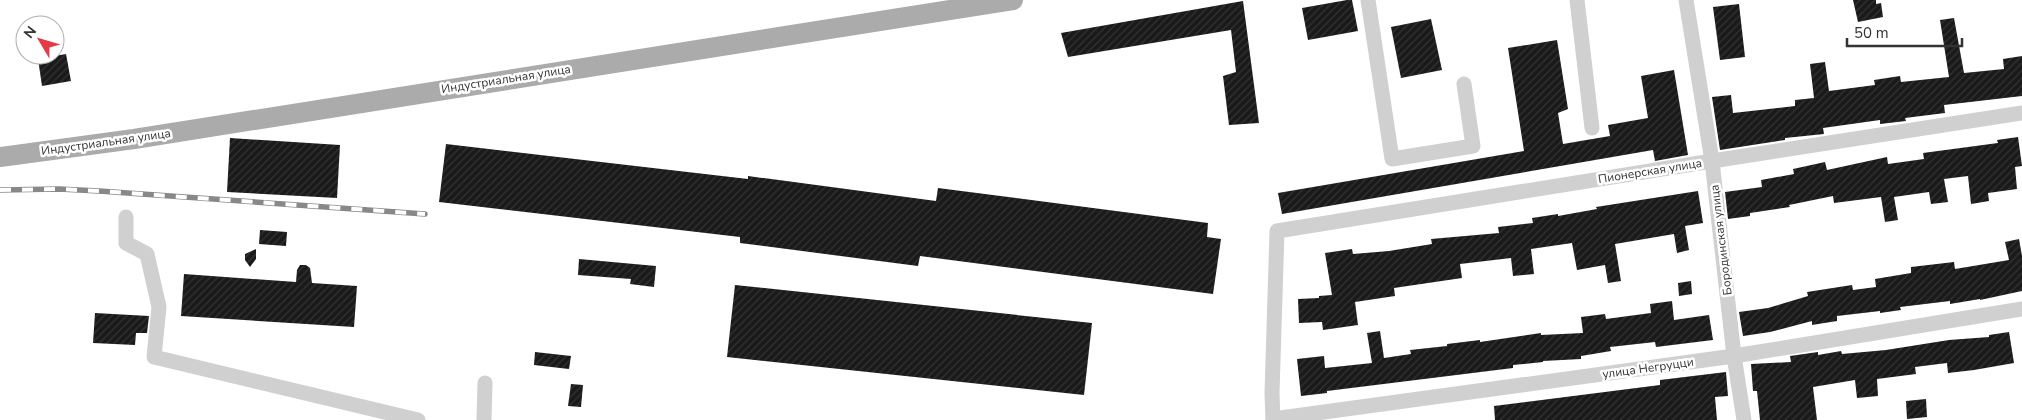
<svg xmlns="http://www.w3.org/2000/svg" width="2022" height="420" font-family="'Nunito Sans',sans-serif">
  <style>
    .building { fill: url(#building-hatch) }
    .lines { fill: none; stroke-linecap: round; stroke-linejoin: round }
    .minor { stroke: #d0d0d0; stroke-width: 15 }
    .major { stroke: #ababab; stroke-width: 20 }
    .rail-casing { stroke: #888; stroke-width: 5.5 }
    .rail { stroke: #fff; stroke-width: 4; stroke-dasharray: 11; stroke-linecap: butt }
    .labels { text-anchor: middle; stroke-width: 5; stroke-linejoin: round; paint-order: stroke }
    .street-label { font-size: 12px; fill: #333; stroke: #fff }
  </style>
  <defs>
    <pattern id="building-hatch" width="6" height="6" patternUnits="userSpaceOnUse" patternTransform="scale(1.25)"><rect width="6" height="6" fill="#1a1a1a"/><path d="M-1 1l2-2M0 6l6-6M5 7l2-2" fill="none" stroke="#333"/></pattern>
  </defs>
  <rect width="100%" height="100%" fill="#fff"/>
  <g class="building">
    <path d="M1347,0H1352L1358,31L1308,40L1302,8Z"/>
    <path d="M1853,0H1876V4L1881,3L1883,17L1858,22Z"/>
    <path d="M1243,1L1259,123L1229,125L1223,76L1236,72L1231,30L1068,57L1061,33Z"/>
    <path d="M1739,4L1745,57L1720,60L1713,7Z"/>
    <path d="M1954,18L1964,73L2004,69L2003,59L2022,56V96L1944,105L1945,113L1905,118L1906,121L1880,124V120L1823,128L1824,134L1785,138V140L1720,150L1712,97L1731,95L1733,113L1795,106V100L1814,98L1810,64L1825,62L1829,91L1875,85L1874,80L1900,76L1901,82L1949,77L1940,20Z"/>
    <path d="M1431,19L1442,70L1401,78L1391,27Z"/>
    <path d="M1557,40L1568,109L1558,113L1563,144L1610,136L1608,125L1648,118L1641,76L1674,70L1688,155L1655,161L1653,150L1282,214L1278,193L1524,151L1508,48Z"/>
    <path d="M66,54L71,81L42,86L38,59Z"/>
    <path d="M2018,137L2022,166L2015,167L2017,189L1988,193L1989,201L1971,204L1968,176L1944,179L1948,202L1931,204L1929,192L1894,197L1898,220L1885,222L1881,197L1834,203L1833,196L1789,205L1790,207L1750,213V216L1728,219L1725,192L1762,187L1761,180L1794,174L1793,169L1825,162L1827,170L1887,157L1888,164L1924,159L1923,153L1998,143L1997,140Z"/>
    <path d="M230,138L340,145L337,198L227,192Z"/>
    <path d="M446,144L748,179V176L936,201L938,188L1208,223L1207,237L1221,239L1213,294L920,256L918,266L740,243V237L439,202Z"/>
    <path d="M1698,191L1703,223L1685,226L1689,250L1677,253L1674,234L1615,244L1621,281L1608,283L1605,265L1577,270L1572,243L1531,249L1534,274L1513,276L1511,258L1460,264L1462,278L1394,288L1395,296L1355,302L1358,325L1323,330L1322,322L1299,323L1298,299L1319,298V296L1332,295L1325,253L1352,249L1353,254L1389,251L1432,244L1431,239L1499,233L1498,227L1533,223L1532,218L1558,214V216L1597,209L1596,207Z"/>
    <path d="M260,230L287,232L286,246L259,244Z"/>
    <path d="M2019,239L2022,256V291L1980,300V299L1950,304V301L1900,307L1901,310L1880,313V311L1837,316V321L1812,325V321L1770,332L1743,336L1739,312L1768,308L1808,296L1807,292L1852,285L1853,290L1876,287L1875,279L1911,273V267L1954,262L1955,269L2009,260L2005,242Z"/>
    <path d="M256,249V259L250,267L245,260V254Z"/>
    <path d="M579,259L656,266L654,287L630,284L631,279L578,275Z"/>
    <path d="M300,265H306L310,268L312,283L357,286L354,327L181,316L184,274L296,282L297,270Z"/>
    <path d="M1691,281L1692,294L1679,296L1678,283Z"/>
    <path d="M735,285L1092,323L1084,395L727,357Z"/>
    <path d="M1672,301L1674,320L1709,315L1713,340L1656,347L1655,342L1610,347L1611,351L1581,356V359L1543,361V362L1513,365V368L1327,391V393L1301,396L1297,359L1324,356L1325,368L1372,363L1367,333L1380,331L1384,358L1411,354L1410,350L1447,346V344L1480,340V342L1541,333V335L1583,333L1581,317L1605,314L1606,319L1651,313L1650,304Z"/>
    <path d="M95,313L149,316L147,333H136L135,345L93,343Z"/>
    <path d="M2009,332L2014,363L1974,370L1948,373L1947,363L1915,367L1916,374L1877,379L1878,396L1857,398L1855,380L1813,387L1817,420H1760L1757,391H1753L1751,364L1791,362L1790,356L1818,352V355L1841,351L1842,354L1886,350L1949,340L1989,337V335Z"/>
    <path d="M535,352L571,356L569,369L534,365Z"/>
    <path d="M1726,372L1728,396L1715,397L1717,420H1495L1494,406L1660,385V380Z"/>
    <path d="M571,384L583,385L581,407L568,406Z"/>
    <path d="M1926,399L1927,417L1907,419L1906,401Z"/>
  </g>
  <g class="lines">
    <g class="minor">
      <path d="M1368,0L1392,159L1473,146L1464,84"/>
      <path d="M1577,0L1592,128"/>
      <path d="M1686,0L1712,161L1734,356L1744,420"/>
      <path d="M126,217V243L147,254L159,307L154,357L418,420"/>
      <path d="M1273,419L1734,356L2022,309"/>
      <path d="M484,420L485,383"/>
      <path d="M1273,420L1272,394L1277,231L1712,161L2022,113"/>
    </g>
    <path class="major" d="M0,157L134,139L1013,0"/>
    <g class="rail-casing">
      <path id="rail" d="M0,190L59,189L99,191L425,214"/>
    </g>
    <use href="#rail" class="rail"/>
  </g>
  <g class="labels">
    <g class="street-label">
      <text transform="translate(506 79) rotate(-9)" y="4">Индустриальная улица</text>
      <text transform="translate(106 142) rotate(-8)" y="4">Индустриальная улица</text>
      <text transform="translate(1650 171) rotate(-9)" y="4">Пионерская улица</text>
      <text transform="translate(1721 240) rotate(-97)" y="4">Бородинская улица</text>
      <text transform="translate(1648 368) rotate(-8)" y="4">улица Негруцци</text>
    </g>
  </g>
  <g transform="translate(40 40) rotate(308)"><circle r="24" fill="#ffffff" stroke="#adadad"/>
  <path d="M0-4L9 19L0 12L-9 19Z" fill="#e63946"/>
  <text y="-8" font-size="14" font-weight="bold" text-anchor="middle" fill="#333333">N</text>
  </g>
  <path d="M1847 38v8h115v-8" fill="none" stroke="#333333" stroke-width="2.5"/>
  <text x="1854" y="38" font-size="15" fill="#333333" stroke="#ffffff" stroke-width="4" paint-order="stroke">50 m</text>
</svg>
